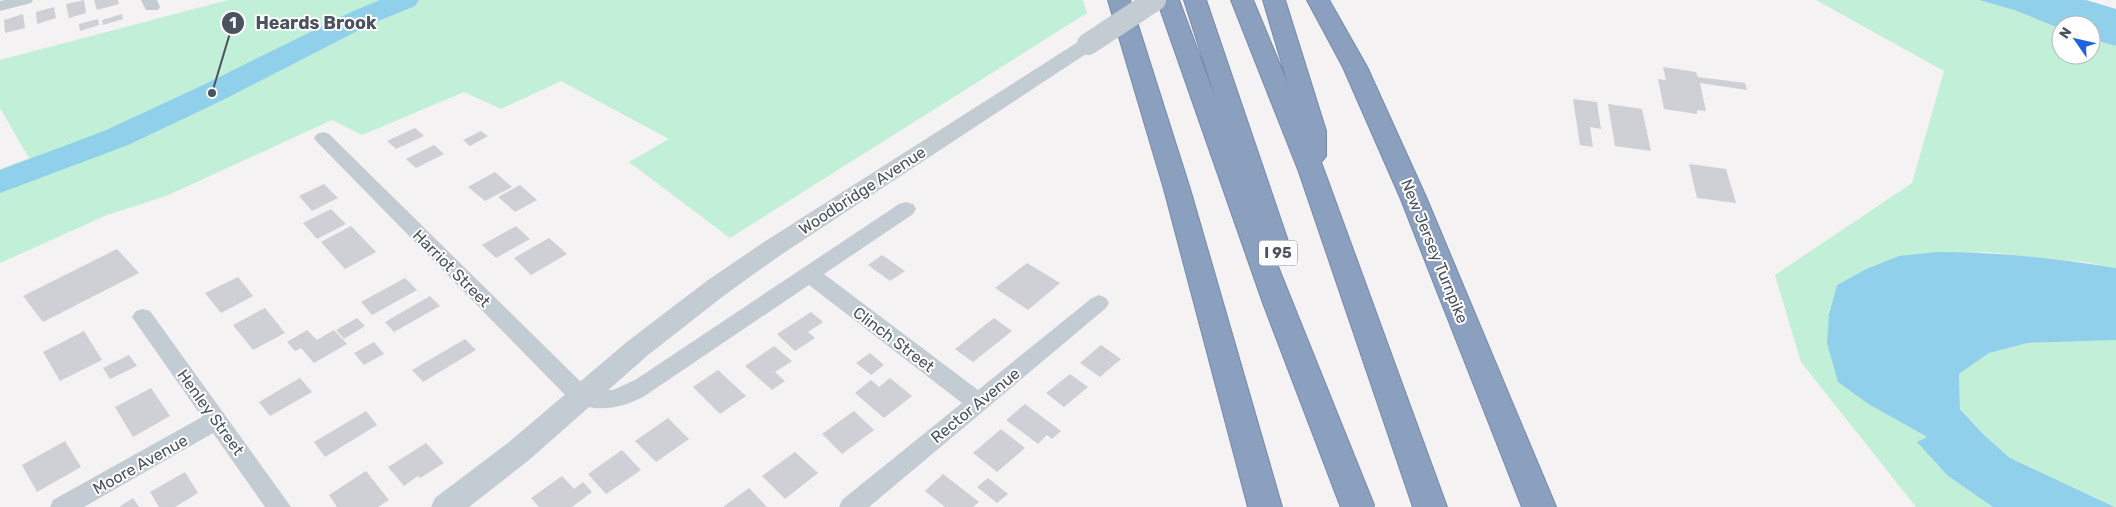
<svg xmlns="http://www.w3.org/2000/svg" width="2116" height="507" font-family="Rubik,sans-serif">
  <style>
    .green { fill: #c2efd8 }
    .water { fill: #90d0eb }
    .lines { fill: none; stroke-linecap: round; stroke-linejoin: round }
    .river { fill: #90d0eb; fill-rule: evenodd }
    .building { fill: #cfd0d6 }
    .motorway-casing { stroke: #768aab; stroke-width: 2 }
    .minor { fill: #c3cbd3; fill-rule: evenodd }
    .tertiary { fill: #c3cbd3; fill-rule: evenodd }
    .motorway { fill: #8b9fbf; fill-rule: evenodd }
    .tertiary-bridge { stroke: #c3cbd3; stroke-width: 22 }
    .labels { text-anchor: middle; stroke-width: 4; stroke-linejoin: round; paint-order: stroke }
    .shield { fill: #fff; stroke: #80878f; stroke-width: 1 }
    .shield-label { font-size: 15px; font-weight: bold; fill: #4a535f }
    .street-label { font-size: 16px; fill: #4a535f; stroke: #fff }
    .leader { fill: none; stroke: #4a535f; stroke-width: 2 }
    .callout-dot { fill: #4a535f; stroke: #fff; stroke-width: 2 }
    .mark-label { font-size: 15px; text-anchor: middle; font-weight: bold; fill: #fff }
    .callout-label { font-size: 18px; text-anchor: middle; font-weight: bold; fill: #4a535f; stroke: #fff; stroke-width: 4; stroke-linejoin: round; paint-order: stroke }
  </style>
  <rect width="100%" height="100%" fill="#f4f2f2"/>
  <g class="green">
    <path d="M228,0H1083L1087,13L730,238L629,162L669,139L561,81L501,109L464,92L362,135L332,120L166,196L107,215L0,263V169L29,158L0,108V60Z"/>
    <path d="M1816,0H1979L2014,10L2061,29V55H2091V39L2116,46V268L2085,262L1985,252L1899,256L1866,269L1837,285L1829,314L1870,405L1928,438L1918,442L1948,476L1993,507H1916L1801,362L1775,275L1912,183L1944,71Z"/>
    <path d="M2116,340V507L2010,458L1984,435L1960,408L1959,374L1989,353L2028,343Z"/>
  </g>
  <g class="water">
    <path d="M1979,0H2086L2116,9V46L2091,39V25H2061V29L2014,10Z"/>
    <path d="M1937,252C1996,252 2057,258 2116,268V340L2028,343L1989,353L1959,374L1960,409L1984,435L2010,458L2115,507H1993L1948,476L1917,442L1927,437L1870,405L1838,382L1827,343L1829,314L1837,285L1866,269L1899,256Z"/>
  </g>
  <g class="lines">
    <path class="river" d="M380,0H419L415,6L371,24L223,100L128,145L0,193V170L104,131L201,86L351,12Z"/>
  </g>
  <g class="building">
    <path d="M84,0L86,13L69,18L66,4Z"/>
    <path d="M94,0H118L119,4L97,10Z"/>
    <path d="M54,7L56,18L37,24L36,12Z"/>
    <path d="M23,14L25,28L5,33L4,20Z"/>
    <path d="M122,14L123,19L103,25L102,20Z"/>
    <path d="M98,19L99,25L80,31L79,24Z"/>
    <path d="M1663,67L1696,72L1698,77L1745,83L1747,90L1700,83L1706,111L1697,110V114L1664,109L1658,79L1666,80Z"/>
    <path d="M1573,99L1597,102L1601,129L1590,127L1593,147L1580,145Z"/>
    <path d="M1608,104L1642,109L1651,151L1615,146Z"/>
    <path d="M415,128L424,136L396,149L387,141Z"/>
    <path d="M481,131L488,136L470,146L463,140Z"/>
    <path d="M434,145L444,154L416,168L406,159Z"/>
    <path d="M1689,164L1726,169L1736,203L1697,198Z"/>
    <path d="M495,172L512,187L485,201L468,187Z"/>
    <path d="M324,184L338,198L312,211L299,196Z"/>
    <path d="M520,185L537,200L515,212L498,197Z"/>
    <path d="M331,209L346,224L317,239L303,223Z"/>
    <path d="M351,226L376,252L345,269L321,242Z"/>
    <path d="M516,226L530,239L496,258L482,245Z"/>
    <path d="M549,238L567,254L531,275L514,258Z"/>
    <path d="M117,249L139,273L43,322L23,296Z"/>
    <path d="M882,255L905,271L890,281L868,265Z"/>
    <path d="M1027,263L1060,283L1028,310L995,288Z"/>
    <path d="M238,277L253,296L221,313L205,293Z"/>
    <path d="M405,278L417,290L372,315L361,302Z"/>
    <path d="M430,296L440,306L394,332L385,322Z"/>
    <path d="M265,308L285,333L253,350L233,325Z"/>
    <path d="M811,312L823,322L808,332L815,338L795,351L777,334Z"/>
    <path d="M357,318L365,326L344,339L336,330Z"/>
    <path d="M994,318L1012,331L973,362L955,349Z"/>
    <path d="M307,330L317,340L334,330L347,344L314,363L301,348L295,351L287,342Z"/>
    <path d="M84,331L102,360L60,381L43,352Z"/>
    <path d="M465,339L476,350L423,382L412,370Z"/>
    <path d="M374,342L384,354L364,365L354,353Z"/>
    <path d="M1101,345L1121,359L1100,377L1080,363Z"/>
    <path d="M774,346L792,361L775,372L785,381L772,390L745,366Z"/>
    <path d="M870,353L884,365L871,375L856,363Z"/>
    <path d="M129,355L137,366L110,379L103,368Z"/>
    <path d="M718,370L746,396L720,414L693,387Z"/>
    <path d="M1070,374L1088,387L1064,407L1046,393Z"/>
    <path d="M300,378L312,392L270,416L259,402Z"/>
    <path d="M890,378L912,396L884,418L855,393L871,380L879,387Z"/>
    <path d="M151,388L170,416L133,437L115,407Z"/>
    <path d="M1025,404L1061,431L1052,439L1047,435L1038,444L1006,420Z"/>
    <path d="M366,411L377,425L325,457L314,442Z"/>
    <path d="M854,411L874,430L842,454L822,434Z"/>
    <path d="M668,418L689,439L656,462L635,441Z"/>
    <path d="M1001,429L1025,448L997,472L973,453Z"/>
    <path d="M65,441L81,467L37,492L22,465Z"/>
    <path d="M426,443L444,463L420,478L418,476L404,486L388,467Z"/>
    <path d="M622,450L641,470L606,494L588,474Z"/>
    <path d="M795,452L818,473L785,499L762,476Z"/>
    <path d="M366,471L389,500L378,507H337L329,495Z"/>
    <path d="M185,472L198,493L175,507H159L150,492Z"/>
    <path d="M943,474L979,502L973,507H945L925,491Z"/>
    <path d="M562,476L574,489L583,482L592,492L572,507H539L531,498Z"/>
    <path d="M988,478L1008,494L997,503L977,487Z"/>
    <path d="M749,488L767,507H723Z"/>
    <path d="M133,498L139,507H119Z"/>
  </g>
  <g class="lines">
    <g class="motorway-casing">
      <g id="motorway">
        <path d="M1108,0H1130L1190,189L1282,507H1248L1164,189Z"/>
        <path d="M1157,0H1179L1216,100L1184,0H1206L1291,250L1287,257L1275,259L1374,505L1373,507H1341L1340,505L1263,303Z"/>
        <path d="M1231,0H1253L1288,84L1263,0H1285L1326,131V156L1321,162L1447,507H1413L1299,172Z"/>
        <path d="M1307,0H1329L1367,67L1426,197L1556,507H1522L1400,197L1343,67Z"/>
      </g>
    </g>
    <g class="minor">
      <path d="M5,0H33L31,3L0,11V1Z"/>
      <path d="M141,0H157L160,7L158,10H146Z"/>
      <path d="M323,132L329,134L589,390H613L635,380L899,204L906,202L913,204L916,209L913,214L824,274L978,390L1092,298L1099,295L1106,298L1109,303L1106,308L869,507H839L842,500L962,403L809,285L643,397C619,409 599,412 573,403L317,142L314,138L317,134Z"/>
      <path d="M143,309L150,311L291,507H265L213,433L84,507H50L53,500L202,417L132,317L136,311Z"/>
    </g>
    <path class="tertiary" d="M1088,38L1095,40L1098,44L1095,48L782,254L726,294L648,355L529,460L469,507H431L435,498L509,442L628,341L708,280L764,242L1081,40Z"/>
    <use href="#motorway" class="motorway"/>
    <path class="tertiary-bridge" d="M1088,44L1155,0"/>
  </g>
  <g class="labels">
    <rect class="shield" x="1259" y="240.5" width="38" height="25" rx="4"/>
    <g class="shield-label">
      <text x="1278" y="258">I 95</text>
    </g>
    <g class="street-label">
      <text transform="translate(862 190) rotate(-33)" y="6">Woodbridge Avenue</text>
      <text transform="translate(1435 251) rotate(68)" y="6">New Jersey Turnpike</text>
      <text transform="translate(452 268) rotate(45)" y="6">Harriot Street</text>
      <text transform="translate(894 339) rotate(37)" y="6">Clinch Street</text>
      <text transform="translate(975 405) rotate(-39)" y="6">Rector Avenue</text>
      <text transform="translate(211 412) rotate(54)" y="6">Henley Street</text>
      <text transform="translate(140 464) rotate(-29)" y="6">Moore Avenue</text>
    </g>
  </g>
  <path class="leader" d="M212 93L233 23"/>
  <g class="callout-dot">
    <circle cx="212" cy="93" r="5"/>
    <circle cx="233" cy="23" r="12"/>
  </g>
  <g class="mark-label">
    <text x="233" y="28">1</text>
  </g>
  <g class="callout-label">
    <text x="316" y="29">Heards Brook</text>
  </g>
  <g transform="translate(2076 40) rotate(304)"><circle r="24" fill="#ffffff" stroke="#b7babf"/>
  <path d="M0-4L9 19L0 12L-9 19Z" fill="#1d62e3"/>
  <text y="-8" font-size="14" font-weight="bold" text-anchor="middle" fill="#4a535f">N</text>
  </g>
</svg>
